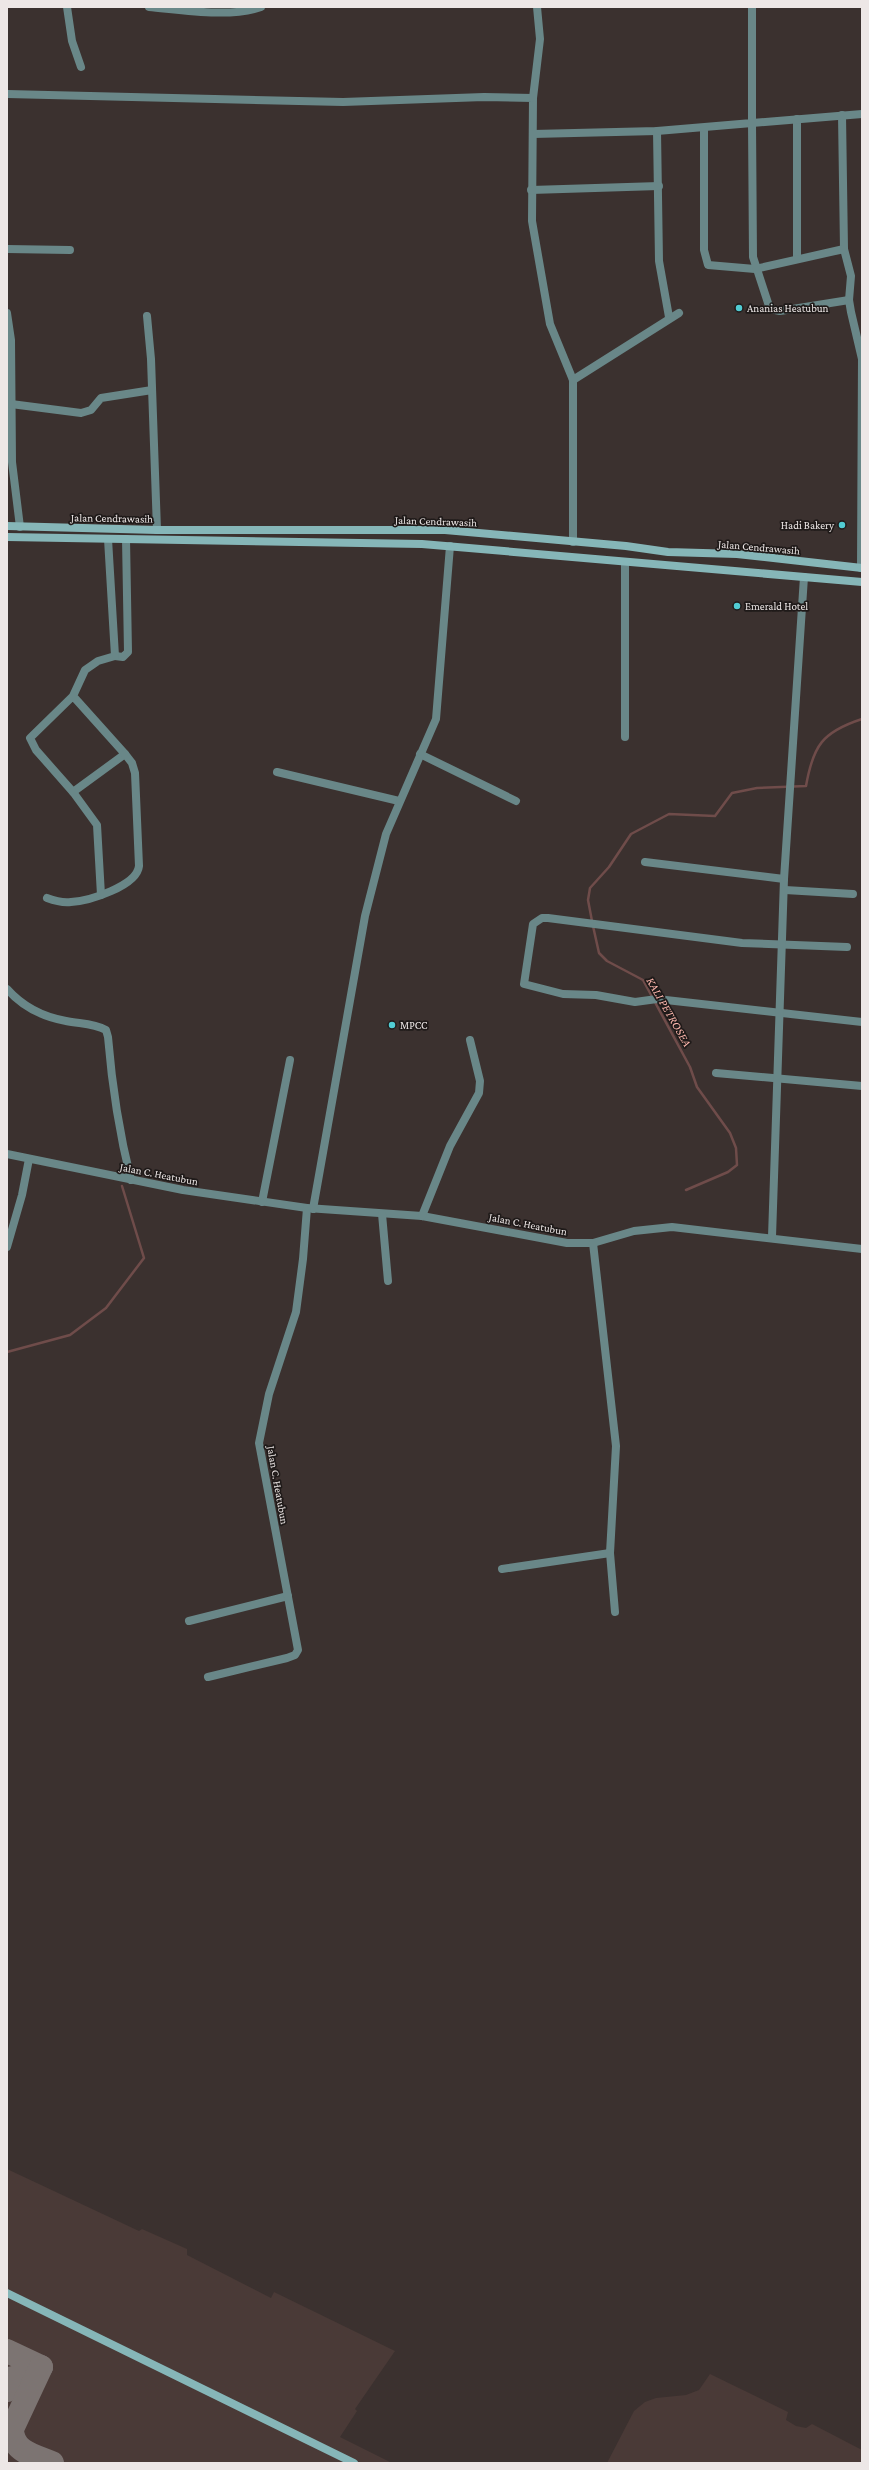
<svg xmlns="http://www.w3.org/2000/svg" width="869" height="2470" font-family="'Crimson Pro',serif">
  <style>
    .built { fill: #4a3a37 }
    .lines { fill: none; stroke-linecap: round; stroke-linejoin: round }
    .stream { stroke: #6f4c4a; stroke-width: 2.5 }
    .taxiway { stroke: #7c7472; stroke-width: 24 }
    .street { stroke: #698788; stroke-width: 8 }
    .secondary { stroke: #86b6b8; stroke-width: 8 }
    .poi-dot { fill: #51ccd3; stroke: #1f1a19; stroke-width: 1.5 }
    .labels { text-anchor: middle; stroke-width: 3.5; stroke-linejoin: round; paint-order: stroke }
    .poi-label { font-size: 11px; fill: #ede7e6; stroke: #1f1a19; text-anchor: start }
    .street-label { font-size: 11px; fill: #ede7e6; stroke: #1f1a19 }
    .water-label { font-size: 12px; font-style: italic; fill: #fcb6ac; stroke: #1f1a19 }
  </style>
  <rect width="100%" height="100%" fill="#3b312f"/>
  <g class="built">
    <path d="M7,2169L139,2231L142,2229L187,2249V2255L271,2298L274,2292L395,2351L355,2409L357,2411L340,2437L392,2463H7Z"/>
    <path d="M710,2374L788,2412L786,2420L796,2426L806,2428L812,2424L862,2450V2463H607L634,2411L645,2402L656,2398L686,2395L699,2390Z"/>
  </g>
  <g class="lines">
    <g class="stream">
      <path d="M592,921L588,900L590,888L609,867L631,834L669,814L715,816L732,793L757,788L806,786C813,746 822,732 862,719"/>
      <path d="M593,926L599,953L607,961L643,980L690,1067L697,1087L730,1133L736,1148L737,1165L728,1172L686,1190"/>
      <path d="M7,1352L70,1335L106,1308L144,1258L122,1186"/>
    </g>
    <g class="taxiway">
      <path d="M7,2351L41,2367L31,2374L13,2378L7,2390"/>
      <path d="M41,2367L12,2429C12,2452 35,2456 52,2463"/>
    </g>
    <g class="street">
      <path d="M67,7L72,41L81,67"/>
      <path d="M149,7C182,10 230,18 261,7"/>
      <path d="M7,94L343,102L484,97L533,98L532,221L550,324L573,380V542"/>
      <path d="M533,98L540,39L537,7"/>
      <path d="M842,115L844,249L851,276L849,300L851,312L862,359L861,568"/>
      <path d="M797,119V259"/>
      <path d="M704,128V250L708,265L755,269L844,249"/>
      <path d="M657,131L659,261L669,317"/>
      <path d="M533,134L657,131L752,123V7"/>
      <path d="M531,190L659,186"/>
      <path d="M7,249L70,250"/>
      <path d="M849,300L780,311L770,309L753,257L752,123L862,114"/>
      <path d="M7,313L11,340L12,462L20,527"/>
      <path d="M147,316L151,359L157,530"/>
      <path d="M573,380L679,313"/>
      <path d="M11,404L81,413L91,410L101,398L152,390"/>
      <path d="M115,656L123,657L128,652L126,539"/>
      <path d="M73,696L125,754L73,792L36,750L30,738L73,696L85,670L98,661L115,656L108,539"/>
      <path d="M625,737V562"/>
      <path d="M420,754L516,801"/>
      <path d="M277,772L399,801"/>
      <path d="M73,792L97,825L101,895"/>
      <path d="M645,862L784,879"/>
      <path d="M785,890L853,894"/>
      <path d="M47,898C55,901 63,903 71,902C89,901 137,886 139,866L135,773L132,763L125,754"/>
      <path d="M847,947L742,943L548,918H542L533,924L524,984L563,994L596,995L635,1002L657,999L862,1022"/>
      <path d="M7,989C23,1007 43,1017 66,1021C80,1024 93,1023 106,1030L108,1037C112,1086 119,1132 131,1180"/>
      <path d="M716,1073L862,1086"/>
      <path d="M7,1154L183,1190L307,1208L422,1216L567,1243H593L634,1231L672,1227L862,1249"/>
      <path d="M262,1202L290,1060"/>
      <path d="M313,1209L365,916L386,834L436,719L450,546"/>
      <path d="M382,1214L388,1281"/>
      <path d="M422,1216L450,1146L479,1093L480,1081L470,1040"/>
      <path d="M772,1237L784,879L804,577"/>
      <path d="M593,1243L616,1446L610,1553L615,1612"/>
      <path d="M7,1247L22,1195L29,1159"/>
      <path d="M502,1569L610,1553"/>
      <path d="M189,1621L288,1596"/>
      <path d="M208,1677L287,1658L295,1655L298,1650L259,1443L269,1394L296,1312L303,1259L307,1208"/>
    </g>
    <g class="secondary">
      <path d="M7,526L157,530H445L626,546L668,552L737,554L862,568"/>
      <path d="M7,537L422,544L862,582"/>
      <path d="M7,2293L354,2463"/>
    </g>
  </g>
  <g class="poi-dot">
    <circle cx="739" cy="308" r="4"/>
    <circle cx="842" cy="525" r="4"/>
    <circle cx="737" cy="606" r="4"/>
    <circle cx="392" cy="1025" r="4"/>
  </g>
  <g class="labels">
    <g class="poi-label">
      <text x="747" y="312">Ananias Heatubun</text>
      <text x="834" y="529" text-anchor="end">Hadi Bakery</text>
      <text x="745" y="610">Emerald Hotel</text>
      <text x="400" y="1029">MPCC</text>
    </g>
    <g class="street-label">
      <text transform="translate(112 518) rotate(1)" y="4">Jalan Cendrawasih</text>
      <text transform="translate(436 521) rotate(2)" y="4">Jalan Cendrawasih</text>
      <text transform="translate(759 547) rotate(5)" y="4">Jalan Cendrawasih</text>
      <text transform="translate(159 1174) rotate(11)" y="4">Jalan C. Heatubun</text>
      <text transform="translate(528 1224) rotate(11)" y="4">Jalan C. Heatubun</text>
      <text transform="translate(278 1485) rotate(80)" y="4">Jalan C. Heatubun</text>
    </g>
    <g class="water-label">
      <text transform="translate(669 1012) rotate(60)" y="4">KALI PETROSEA</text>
    </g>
  </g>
  <rect width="869" height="2470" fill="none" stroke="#ede7e6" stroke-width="16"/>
</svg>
